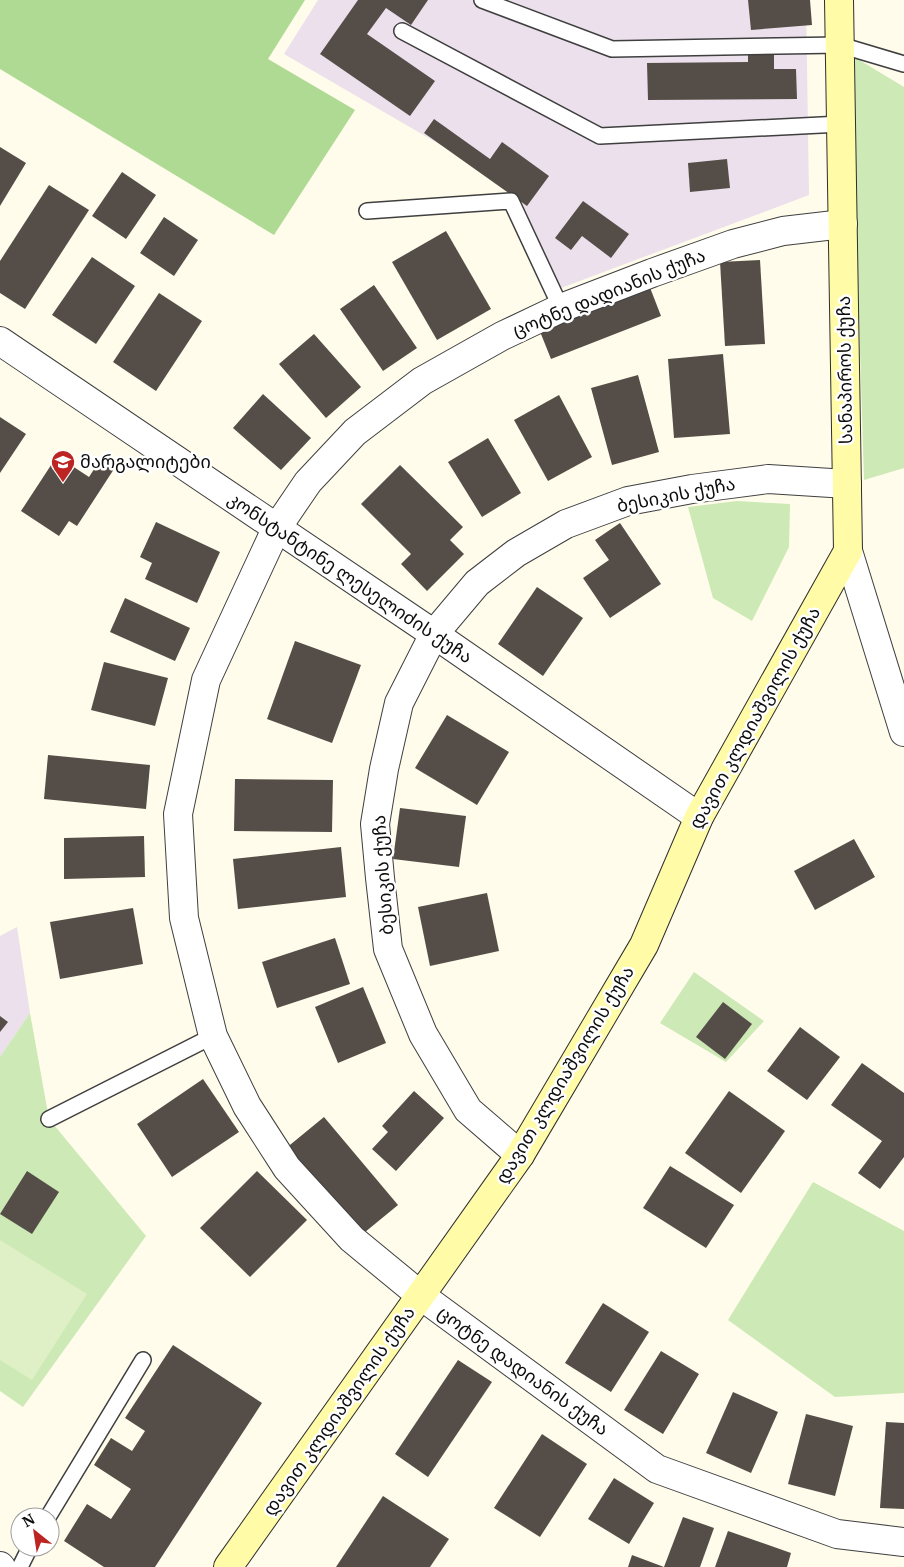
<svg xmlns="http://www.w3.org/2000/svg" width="904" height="1567" font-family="Merriweather,'Noto Sans Georgian',serif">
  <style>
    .industrial { fill: #ebe0eb }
    .green { fill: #cde9b5 }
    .forest { fill: #afda94 }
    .pitch { fill: #dff0c6 }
    .building { fill: #554e48 }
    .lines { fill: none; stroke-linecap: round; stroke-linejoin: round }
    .service-casing { stroke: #3f3f3f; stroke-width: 18 }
    .minor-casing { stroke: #3f3f3f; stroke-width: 30 }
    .tertiary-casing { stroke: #3f3f3f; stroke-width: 30 }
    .secondary-casing { stroke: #2e2e2e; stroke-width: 30 }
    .service { stroke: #fff; stroke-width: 15 }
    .minor { stroke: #fff; stroke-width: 28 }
    .tertiary { stroke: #fff; stroke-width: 28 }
    .secondary { stroke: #fffba6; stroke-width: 28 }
    .labels { text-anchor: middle; stroke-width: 5; stroke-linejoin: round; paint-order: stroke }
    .street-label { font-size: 18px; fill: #0c0c0c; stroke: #fff }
    .poi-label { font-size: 18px; fill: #0c0c0c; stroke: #fff; text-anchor: start }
  </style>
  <rect width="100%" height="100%" fill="#fffceb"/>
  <g class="industrial">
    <path d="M318,0H806L809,195L561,288L513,187L284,54Z"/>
    <path d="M17,927L30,1013L0,1057V936Z"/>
  </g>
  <g class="green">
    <path d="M851,55L904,87V468L864,480Z"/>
    <path d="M737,501L790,504L789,547L752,621L713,598L688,507Z"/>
    <path d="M694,972L764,1021L726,1062L660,1023Z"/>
    <path d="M30,1013L49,1119L146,1236L23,1407L0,1391V1057Z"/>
    <path d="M813,1182L904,1231V1393L835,1397L728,1320Z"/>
  </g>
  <path class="forest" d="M0,0H305L268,59L355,110L274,235L0,69Z"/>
  <path class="pitch" d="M0,1240L87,1294L32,1380L0,1360Z"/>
  <g class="building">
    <path d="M358,0H428L411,25L386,8L367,34L435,81L410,116L320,54Z"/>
    <path d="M748,0H810L812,25L751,30Z"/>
    <path d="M774,54V69H796L797,99L648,100L647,63L748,62V55Z"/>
    <path d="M434,119L490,159L502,142L549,176L527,206L424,133Z"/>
    <path d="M0,147L26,163L0,206Z"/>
    <path d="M727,159L730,188L690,192L688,163Z"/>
    <path d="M122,172L156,195L126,239L92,216Z"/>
    <path d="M49,185L89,210L25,309L0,293V261Z"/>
    <path d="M583,201L629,234L611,258L582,236L571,250L555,238Z"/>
    <path d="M164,217L198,240L174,276L140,253Z"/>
    <path d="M446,231L491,309L437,340L392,262Z"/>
    <path d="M92,257L135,286L96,344L52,315Z"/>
    <path d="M760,260L765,344L725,346L720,262Z"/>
    <path d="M374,285L417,348L383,371L340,309Z"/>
    <path d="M649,285L661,316L551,359L539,329Z"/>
    <path d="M159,293L202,321L156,391L113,362Z"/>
    <path d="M314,334L361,387L326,418L279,364Z"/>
    <path d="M723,354L730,434L674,438L668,359Z"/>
    <path d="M638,375L659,452L612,465L591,388Z"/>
    <path d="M263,394L311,438L281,470L233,428Z"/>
    <path d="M559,395L592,457L548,481L514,420Z"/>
    <path d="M0,417L26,434L0,473Z"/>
    <path d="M488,438L521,493L482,517L448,462Z"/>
    <path d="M57,456L89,477L100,460L114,469L77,526L69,521L59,536L21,511Z"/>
    <path d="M400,465L463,527L450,540L464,554L427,591L401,564L411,554L361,504Z"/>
    <path d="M156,522L220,552L197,603L145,579L152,563L140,557Z"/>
    <path d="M620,523L661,584L610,618L583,578L609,560L595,540Z"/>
    <path d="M537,587L583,618L543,676L498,644Z"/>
    <path d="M125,598L190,628L175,661L110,632Z"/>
    <path d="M295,641L361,665L332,743L267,719Z"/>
    <path d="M104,662L168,678L155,726L91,710Z"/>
    <path d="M447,715L509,752L477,805L415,768Z"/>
    <path d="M48,755L150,765L146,809L44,799Z"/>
    <path d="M235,779L333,780L332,832L234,831Z"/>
    <path d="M400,808L466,816L459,867L393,859Z"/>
    <path d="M144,836L145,877L64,879V838Z"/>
    <path d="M854,839L875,877L815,910L794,871Z"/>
    <path d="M341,847L346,897L238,909L233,859Z"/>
    <path d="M487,893L499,951L430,966L418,907Z"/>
    <path d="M133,908L143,964L60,979L50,922Z"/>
    <path d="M335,938L350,984L277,1008L262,962Z"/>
    <path d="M363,987L386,1043L338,1063L315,1007Z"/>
    <path d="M723,1002L752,1024L725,1059L696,1037Z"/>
    <path d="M0,1016L8,1022L0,1032Z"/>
    <path d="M800,1027L840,1057L807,1100L767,1071Z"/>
    <path d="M862,1063L904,1093V1157L880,1189L858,1173L882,1141L831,1105Z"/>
    <path d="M203,1079L239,1132L172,1177L137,1124Z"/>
    <path d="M414,1091L444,1118L396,1171L372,1149L388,1132L382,1126Z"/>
    <path d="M729,1091L785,1131L741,1193L685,1153Z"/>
    <path d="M324,1117L398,1205L359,1237L285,1149Z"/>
    <path d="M670,1166L734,1205L706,1248L643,1208Z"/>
    <path d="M27,1171L59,1192L32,1234L0,1214Z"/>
    <path d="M257,1171L307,1220L250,1277L200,1228Z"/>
    <path d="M603,1303L649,1332L611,1392L565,1363Z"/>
    <path d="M173,1345L262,1403L155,1567H104L64,1541L87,1504L111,1519L131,1489L94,1465L111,1438L132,1451L145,1431L125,1418Z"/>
    <path d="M661,1351L699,1374L663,1434L624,1410Z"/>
    <path d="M458,1360L492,1382L428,1477L395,1454Z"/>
    <path d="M733,1392L778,1412L751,1473L706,1453Z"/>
    <path d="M806,1414L853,1426L835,1496L788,1484Z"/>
    <path d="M886,1422L904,1423V1509L880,1508Z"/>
    <path d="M542,1434L587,1464L540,1537L494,1508Z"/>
    <path d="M614,1478L654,1503L629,1544L588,1519Z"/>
    <path d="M383,1496L449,1539L430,1567H336Z"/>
    <path d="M683,1517L714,1528L700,1567H664Z"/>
    <path d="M728,1531L791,1553L787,1567H715Z"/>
    <path d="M632,1555L664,1567H628Z"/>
  </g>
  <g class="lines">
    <g class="service-casing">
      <g id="service">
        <path d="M482,0L612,49L840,45L904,64"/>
        <path d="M402,31L600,136L841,124"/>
        <path d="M367,211L511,201L561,308"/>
        <path d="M49,1119L213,1036"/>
        <path d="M48,1517L143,1360"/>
        <path d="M20,1567L30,1547"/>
      </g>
    </g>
    <g class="minor-casing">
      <g id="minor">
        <path d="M843,224L783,231L733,244L652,273L561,308L502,336L422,381L355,432L308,482L276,529L206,680L178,814L184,918L213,1036L247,1106L287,1168L352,1239L420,1295L657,1469L837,1534L904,1542"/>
        <path d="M0,341L434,634L699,817"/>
        <path d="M520,1155L468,1110L423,1034L388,949L380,878L375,824L384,769L399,703L434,634L477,583L516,553L566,524L628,501L692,489L768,479L847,484"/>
      </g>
    </g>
    <g class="tertiary-casing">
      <g id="tertiary">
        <path d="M848,551L904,732"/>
        <path d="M0,1566L1,1567"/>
      </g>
    </g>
    <g class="secondary-casing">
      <path id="secondary" d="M228,1567L520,1155L644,945L699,817L848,551L839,0"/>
    </g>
    <use href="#service" class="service"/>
    <use href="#minor" class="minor"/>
    <use href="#tertiary" class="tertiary"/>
    <use href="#secondary" class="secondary"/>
  </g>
  <defs>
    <g id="school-pin" transform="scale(1.25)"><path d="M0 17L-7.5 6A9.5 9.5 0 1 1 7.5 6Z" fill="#bd2523" stroke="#fff"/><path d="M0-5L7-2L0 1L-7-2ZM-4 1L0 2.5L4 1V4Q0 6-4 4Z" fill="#fff"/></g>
  </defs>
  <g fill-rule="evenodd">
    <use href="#school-pin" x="63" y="462"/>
  </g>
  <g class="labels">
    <g class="street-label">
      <text transform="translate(609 293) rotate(-22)" y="6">ცოტნე დადიანის ქუჩა</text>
      <text transform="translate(845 370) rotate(-91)" y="6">სანაპიროს ქუჩა</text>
      <text transform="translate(676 495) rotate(-11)" y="6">ბესიკის ქუჩა</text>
      <text transform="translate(350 578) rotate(34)" y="6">კონსტანტინე ლესელიძის ქუჩა</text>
      <text transform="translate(755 718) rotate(-61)" y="6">დავით კლდიაშვილის ქუჩა</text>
      <text transform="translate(383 875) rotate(-94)" y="6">ბესიკის ქუჩა</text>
      <text transform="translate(565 1075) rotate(-59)" y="6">დავით კლდიაშვილის ქუჩა</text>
      <text transform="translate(523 1371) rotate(36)" y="6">ცოტნე დადიანის ქუჩა</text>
      <text transform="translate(339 1411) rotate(-55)" y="6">დავით კლდიაშვილის ქუჩა</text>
    </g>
    <g class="poi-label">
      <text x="80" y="468">მარგალიტები</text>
    </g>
  </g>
  <g transform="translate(35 1532) rotate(330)"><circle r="24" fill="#ffffff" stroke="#9e9e9e"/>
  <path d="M0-4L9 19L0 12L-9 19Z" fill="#bd2523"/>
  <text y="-8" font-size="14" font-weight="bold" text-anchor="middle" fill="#0c0c0c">N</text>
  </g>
</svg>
